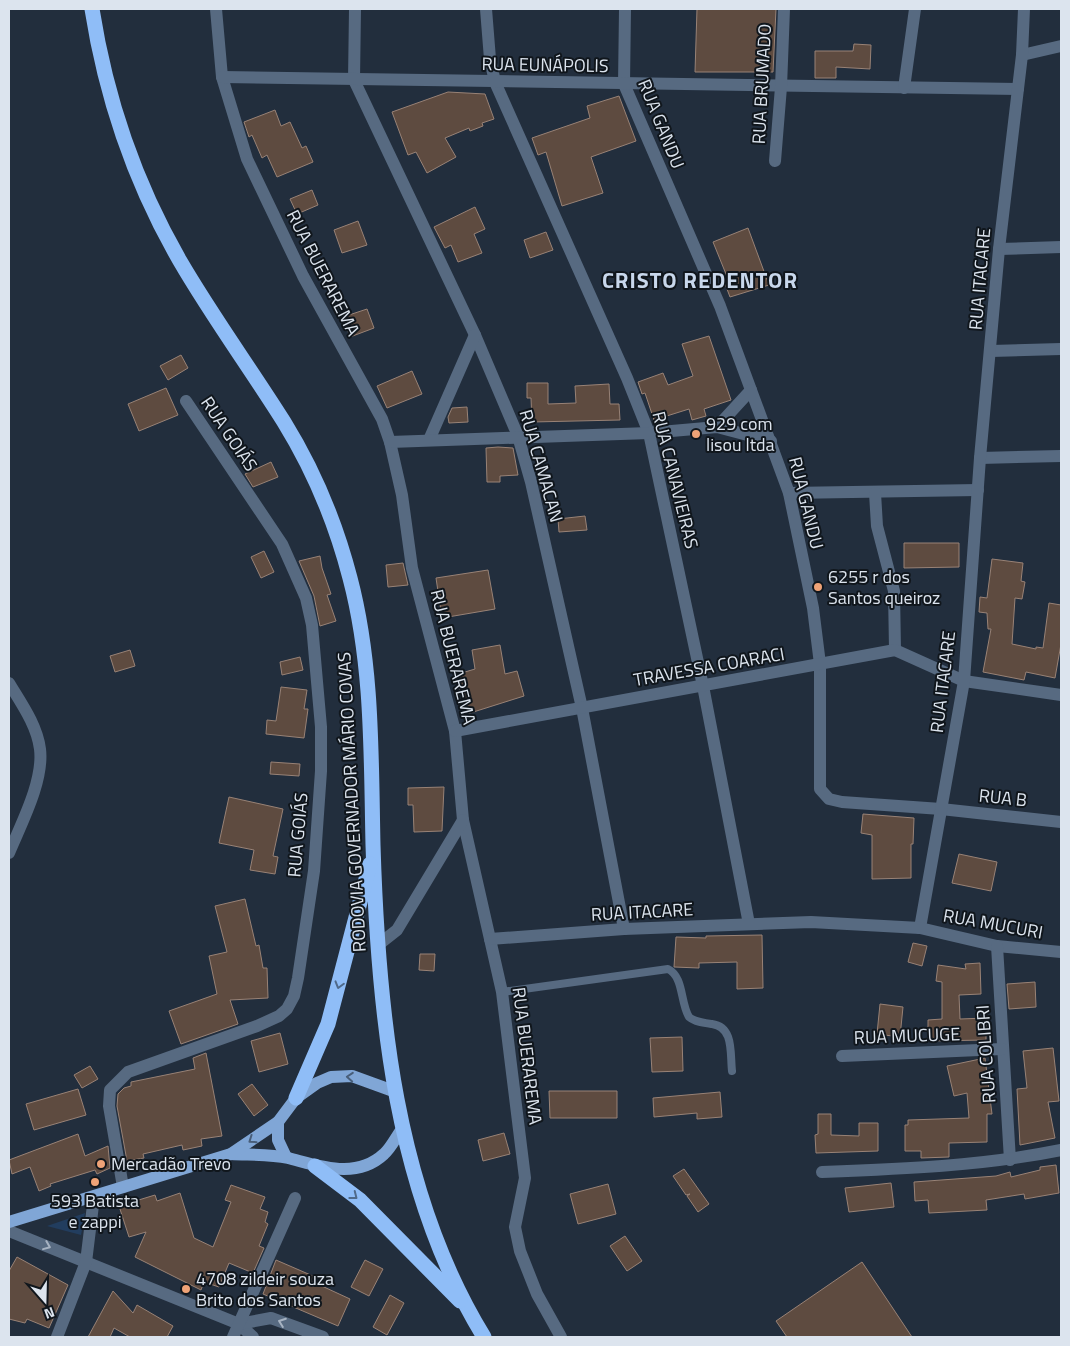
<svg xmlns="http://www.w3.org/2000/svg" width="1070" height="1346" font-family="'Titillium Web',sans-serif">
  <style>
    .green { fill: #223d5e }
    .building { fill: #5e4b40; stroke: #988276 }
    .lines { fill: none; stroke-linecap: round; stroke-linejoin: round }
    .lane { stroke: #576a81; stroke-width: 8 }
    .street { stroke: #576a81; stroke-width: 12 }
    .primary { stroke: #80a6d6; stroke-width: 12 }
    .highway { stroke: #8fbdf7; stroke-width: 15 }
    .oneway { stroke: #506a8a }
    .oneway2 { stroke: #485e79 }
    .oneway3 { stroke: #a7b3c2 }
    .poi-dot { fill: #efa377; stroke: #10161c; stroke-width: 2 }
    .labels { text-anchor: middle; stroke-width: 4; stroke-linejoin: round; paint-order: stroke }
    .street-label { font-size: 18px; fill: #dce4ee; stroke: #10161c }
    .poi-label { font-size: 18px; fill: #dce4ee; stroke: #10161c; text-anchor: start }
    .district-label { font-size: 22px; font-weight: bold; letter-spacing: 1px; fill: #c8d7eb; stroke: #10161c }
  </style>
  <rect width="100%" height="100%" fill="#222e3d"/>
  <path class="green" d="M85,1213L81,1235L47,1226Z"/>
  <g class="building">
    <path d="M697,9H776L773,72H695Z"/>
    <path d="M854,44L871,45L870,69L836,67V78H815V51H853Z"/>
    <path d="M448,92L485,94L494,119L482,123L483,126L470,131L469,128L445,138L456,157L427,173L416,152L408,155L392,112Z"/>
    <path d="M619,96L636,141L591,157L603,193L562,206L546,152L538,155L532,138L590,118L587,106Z"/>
    <path d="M275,110L281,126L290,122L302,148L306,146L313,162L277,177L267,155L262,158L252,135L249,137L244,122Z"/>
    <path d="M312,190L318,205L297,214L290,199Z"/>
    <path d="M475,207L485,229L474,234L482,253L458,262L451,245L445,248L434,227Z"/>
    <path d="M358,221L367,245L342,253L334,230Z"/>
    <path d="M748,228L769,285L730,297L724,281L728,279L713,242Z"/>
    <path d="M546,232L553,250L530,258L524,240Z"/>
    <path d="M367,309L374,328L350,337L343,317Z"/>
    <path d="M709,336L731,400L704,409L706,416L692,420L689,409L654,420L645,393L642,394L638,382L663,373L668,385L693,376L682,344Z"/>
    <path d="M181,355L188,368L168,380L160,366Z"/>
    <path d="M412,371L422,394L387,408L377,386Z"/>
    <path d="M527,383H548V404L576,403L575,386L609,384L610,404H619L620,420L532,422L531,398H527Z"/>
    <path d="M166,388L178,415L139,431L128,404Z"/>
    <path d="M467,407L468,422L449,423L448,417L452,408Z"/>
    <path d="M498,447L513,448L518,475L500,476V482H487L486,448Z"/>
    <path d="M271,462L278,477L253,487L245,474Z"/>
    <path d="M585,516L587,530L559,532L558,519Z"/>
    <path d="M904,543H959V567L904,568Z"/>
    <path d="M264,551L274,572L261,578L251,557Z"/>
    <path d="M320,556L322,568L331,594L327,595L336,621L320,626L314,596L299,561Z"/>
    <path d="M992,559L1023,563L1021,581L1025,582L1022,599L1015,598L1012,644L1036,649V647L1043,648L1049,603L1061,605V644L1055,678L1026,672L1024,680L983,672L991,629H988L987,613L979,612L980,597L987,598Z"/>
    <path d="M403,563L408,585L388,587L386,565Z"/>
    <path d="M488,570L495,609L442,618L436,578Z"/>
    <path d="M500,645L505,674L517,671L524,696L467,714L455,675L475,669L472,650Z"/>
    <path d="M130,650L135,666L115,672L110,656Z"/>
    <path d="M300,657L303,670L282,675L280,662Z"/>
    <path d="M281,687L307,690L304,709H308L304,738L266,734L267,720L276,721Z"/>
    <path d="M271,762L300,764L299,776L270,774Z"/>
    <path d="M444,787L442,831L414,832L413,805H408V788Z"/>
    <path d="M229,797L283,809L273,856L278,857L275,874L250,870L254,850L219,843Z"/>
    <path d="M863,814L914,818L913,844H911V878L872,879V835L861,833Z"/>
    <path d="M959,854L997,862L991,891L952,883Z"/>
    <path d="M245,899L256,946L259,945L263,968H267L268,998L230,1000L238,1024L181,1044L169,1011L217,994L209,956L227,952L215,906Z"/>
    <path d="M762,935L763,988L737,989V962L699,963V968L674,967L676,937L706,938V936Z"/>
    <path d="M913,943L927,946L922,966L908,962Z"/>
    <path d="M420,954H435L434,971L419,970Z"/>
    <path d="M980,963L981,994L959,995L960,1019L986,1018V1040L928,1041V1020L942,1019V982L936,981L938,965L966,969L965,964Z"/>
    <path d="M1035,982L1036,1007L1009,1009L1007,984Z"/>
    <path d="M880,1004L903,1007L900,1037L877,1034Z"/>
    <path d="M280,1033L288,1064L259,1072L251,1041Z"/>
    <path d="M682,1037L683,1071L652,1072L650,1038Z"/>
    <path d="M1053,1048L1059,1101L1048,1102L1055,1138L1020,1145L1017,1089L1027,1088L1023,1051Z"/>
    <path d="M206,1053L222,1136L201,1139L202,1146L183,1150L182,1145L143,1154L144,1158L127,1161L117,1106L118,1094L124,1088L131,1086V1082L195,1069L193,1058Z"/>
    <path d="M985,1058L992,1114H987V1142L949,1143V1157L921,1158V1151H905V1125H908V1120L969,1118L967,1093L954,1096L947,1066Z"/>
    <path d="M90,1066L98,1079L82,1088L74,1075Z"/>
    <path d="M252,1084L268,1105L254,1116L238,1094Z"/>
    <path d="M78,1089L86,1115L34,1130L26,1104Z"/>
    <path d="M549,1091H617V1118H550Z"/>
    <path d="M720,1092L722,1117L697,1119V1113L654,1117L653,1098Z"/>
    <path d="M818,1114H831V1135L859,1136V1123H878V1151L816,1153L815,1135L818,1134Z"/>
    <path d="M504,1133L510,1154L483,1161L478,1140Z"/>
    <path d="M78,1134L85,1156L108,1146L110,1168L97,1174L95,1170L50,1184L51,1186L39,1191L30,1167L12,1174L9,1160Z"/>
    <path d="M1056,1165L1059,1193L1025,1199L1024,1194L986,1200L987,1210L929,1213L928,1200L915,1201L914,1182L996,1176L1010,1172L1011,1177L1040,1170V1167Z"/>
    <path d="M684,1169L709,1204L698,1212L687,1196L690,1194L686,1195L673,1176Z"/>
    <path d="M891,1183L894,1207L849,1212L845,1188Z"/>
    <path d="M608,1184L616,1214L578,1224L570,1194Z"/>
    <path d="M231,1185L265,1197L260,1209L268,1212L265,1222L268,1224L259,1246L264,1248L253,1273L229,1263L219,1287L204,1282L201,1290L135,1257L146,1232L129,1237L119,1206L155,1195L157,1201L180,1193L194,1238L213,1247L231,1202L225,1200Z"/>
    <path d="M625,1236L642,1261L627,1271L610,1246Z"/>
    <path d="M17,1257L68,1285L49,1328L27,1319L25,1323L9,1319V1271Z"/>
    <path d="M276,1260L313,1276L311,1281L350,1299L338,1326L263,1294Z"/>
    <path d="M365,1260L383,1269L369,1296L351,1287Z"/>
    <path d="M862,1262L912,1337H787L776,1321Z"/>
    <path d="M113,1291L133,1313L137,1305L173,1326L167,1337H130L114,1328L110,1337H88Z"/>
    <path d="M390,1295L404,1303L387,1335L373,1327Z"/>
  </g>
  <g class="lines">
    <path class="lane" d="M502,992L668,969C684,977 680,1002 689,1017C695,1022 704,1023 712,1024C734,1027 730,1053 732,1071"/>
    <g class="street">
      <path d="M216,9L222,77L247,159L303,276L382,419L390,442L402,495L412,568L455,731L463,820L502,992L525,1178L515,1227L520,1251L537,1294L561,1337"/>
      <path d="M355,9L354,80L475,335L518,436L531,482L582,708L624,929"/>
      <path d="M486,9L490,59L495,82L627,378L649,433L703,686L749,924"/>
      <path d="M625,9L624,84L720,306L789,493L813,608L820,664V789L829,799L842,802L941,809L1061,822"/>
      <path d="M1022,55L1061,46"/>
      <path d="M222,77L1018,89"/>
      <path d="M904,88L915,9"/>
      <path d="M775,161L781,87L784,9"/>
      <path d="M999,249L1061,247"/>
      <path d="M991,351L1061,349"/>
      <path d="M717,427L751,390"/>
      <path d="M429,440L475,335"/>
      <path d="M390,442L649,433L717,427L771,441"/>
      <path d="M980,458L1061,456"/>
      <path d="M789,493L978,490"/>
      <path d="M875,493L877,526L894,591L895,650"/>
      <path d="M9,683C21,703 37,725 40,749C44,781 21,824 9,853"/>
      <path d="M455,731L895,650L964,681L1061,695"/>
      <path d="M920,928L964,681L980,458L999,249L1022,55L1024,9"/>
      <path d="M490,939L624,929L811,922L920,928L997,946L1061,952"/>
      <path d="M378,945L397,930L463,820"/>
      <path d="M997,946L1010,1160"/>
      <path d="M842,1056L1002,1049"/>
      <path d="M822,1172C903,1169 982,1166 1061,1150"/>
      <path d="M123,1187L109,1106L110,1090L128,1072L257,1026L279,1016L287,1009L294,996L298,978L314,871L321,771V727L312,625L306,598L282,544L186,401"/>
      <path d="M9,1231L239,1324L253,1337"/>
      <path d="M239,1324L271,1318L323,1337"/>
      <path d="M57,1337L86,1262L94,1197"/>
      <path d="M233,1337L295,1198"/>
    </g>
    <g class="primary">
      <path d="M278,1122V1140L286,1157"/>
      <path d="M231,1154C249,1155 270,1154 288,1158C320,1166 356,1180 384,1154C391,1148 396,1137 402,1129"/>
      <path d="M9,1222L231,1154L278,1122L296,1098L317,1083L331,1077L352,1076L396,1092"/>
    </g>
    <g class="highway">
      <path d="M92,9C106,98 135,183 180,261C212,316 250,368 284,422C313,469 336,524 350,578C373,665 371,757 373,845C378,1012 395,1192 484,1337"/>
      <path d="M296,1098L328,1024L370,864"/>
      <path d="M315,1166L360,1200L460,1301"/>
    </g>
  </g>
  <defs><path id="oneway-chevron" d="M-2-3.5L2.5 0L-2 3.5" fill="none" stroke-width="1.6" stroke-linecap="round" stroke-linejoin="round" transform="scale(1.25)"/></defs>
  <g class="oneway">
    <use href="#oneway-chevron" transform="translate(339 985) rotate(106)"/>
    <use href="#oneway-chevron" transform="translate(354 1196) rotate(38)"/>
  </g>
  <g class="oneway2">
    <use href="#oneway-chevron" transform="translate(350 1077) rotate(-176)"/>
    <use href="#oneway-chevron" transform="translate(252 1140) rotate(145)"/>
  </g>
  <g class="oneway3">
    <use href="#oneway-chevron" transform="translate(47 1246) rotate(22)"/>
    <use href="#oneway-chevron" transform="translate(282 1322) rotate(-160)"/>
  </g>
  <g class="poi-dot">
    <circle cx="696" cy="434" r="5"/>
    <circle cx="818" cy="587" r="5"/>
    <circle cx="101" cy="1164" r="5"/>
    <circle cx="95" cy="1182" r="5"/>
    <circle cx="186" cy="1289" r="5"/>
  </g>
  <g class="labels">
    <g class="street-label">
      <text transform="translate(545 65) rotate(1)" y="6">RUA EUNÁPOLIS</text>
      <text transform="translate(762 84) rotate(-87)" y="6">RUA BRUMADO</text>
      <text transform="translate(661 124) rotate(68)" y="6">RUA GANDU</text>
      <text transform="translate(323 273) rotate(63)" y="6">RUA BUERAREMA</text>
      <text transform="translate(980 279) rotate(-85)" y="6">RUA ITACARE</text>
      <text transform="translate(229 434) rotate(56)" y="6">RUA GOIÁS</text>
      <text transform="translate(541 466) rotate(74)" y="6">RUA CAMACAN</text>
      <text transform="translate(675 480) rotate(76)" y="6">RUA CANAVIEIRAS</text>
      <text transform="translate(806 503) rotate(76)" y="6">RUA GANDU</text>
      <text transform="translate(453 657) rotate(76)" y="6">RUA BUERAREMA</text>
      <text transform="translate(709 667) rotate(-10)" y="6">TRAVESSA COARACI</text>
      <text transform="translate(943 682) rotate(-83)" y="6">RUA ITACARE</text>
      <text transform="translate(1003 798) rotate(6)" y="6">RUA B</text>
      <text transform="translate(352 802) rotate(-93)" y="6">RODOVIA GOVERNADOR MÁRIO COVAS</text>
      <text transform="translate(298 835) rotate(-85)" y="6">RUA GOIÁS</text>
      <text transform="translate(642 912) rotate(-3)" y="6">RUA ITACARE</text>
      <text transform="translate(993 924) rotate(10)" y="6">RUA MUCURI</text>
      <text transform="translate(907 1036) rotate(-2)" y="6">RUA MUCUGE</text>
      <text transform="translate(986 1054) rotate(-94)" y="6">RUA COLIBRI</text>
      <text transform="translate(527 1056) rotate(83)" y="6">RUA BUERAREMA</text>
    </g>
    <g class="poi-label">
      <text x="706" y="430">929 com<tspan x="706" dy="21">lisou ltda</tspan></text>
      <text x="828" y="583">6255 r dos<tspan x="828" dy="21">Santos queiroz</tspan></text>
      <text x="111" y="1170">Mercadão Trevo</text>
      <text x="95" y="1207" text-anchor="middle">593 Batista<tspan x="95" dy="21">e zappi</tspan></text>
      <text x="196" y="1285">4708 zildeir souza<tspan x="196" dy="21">Brito dos Santos</tspan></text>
    </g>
    <g class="district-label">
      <text x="700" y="288">CRISTO REDENTOR</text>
    </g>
  </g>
  <rect width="1070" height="1346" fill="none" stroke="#dce4ee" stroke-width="20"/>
  <g transform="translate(45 1301) rotate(160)" stroke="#10161c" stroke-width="4" paint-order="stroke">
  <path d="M0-4L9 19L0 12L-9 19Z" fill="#dce4ee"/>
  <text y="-8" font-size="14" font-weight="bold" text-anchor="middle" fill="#dce4ee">N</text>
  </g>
</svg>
